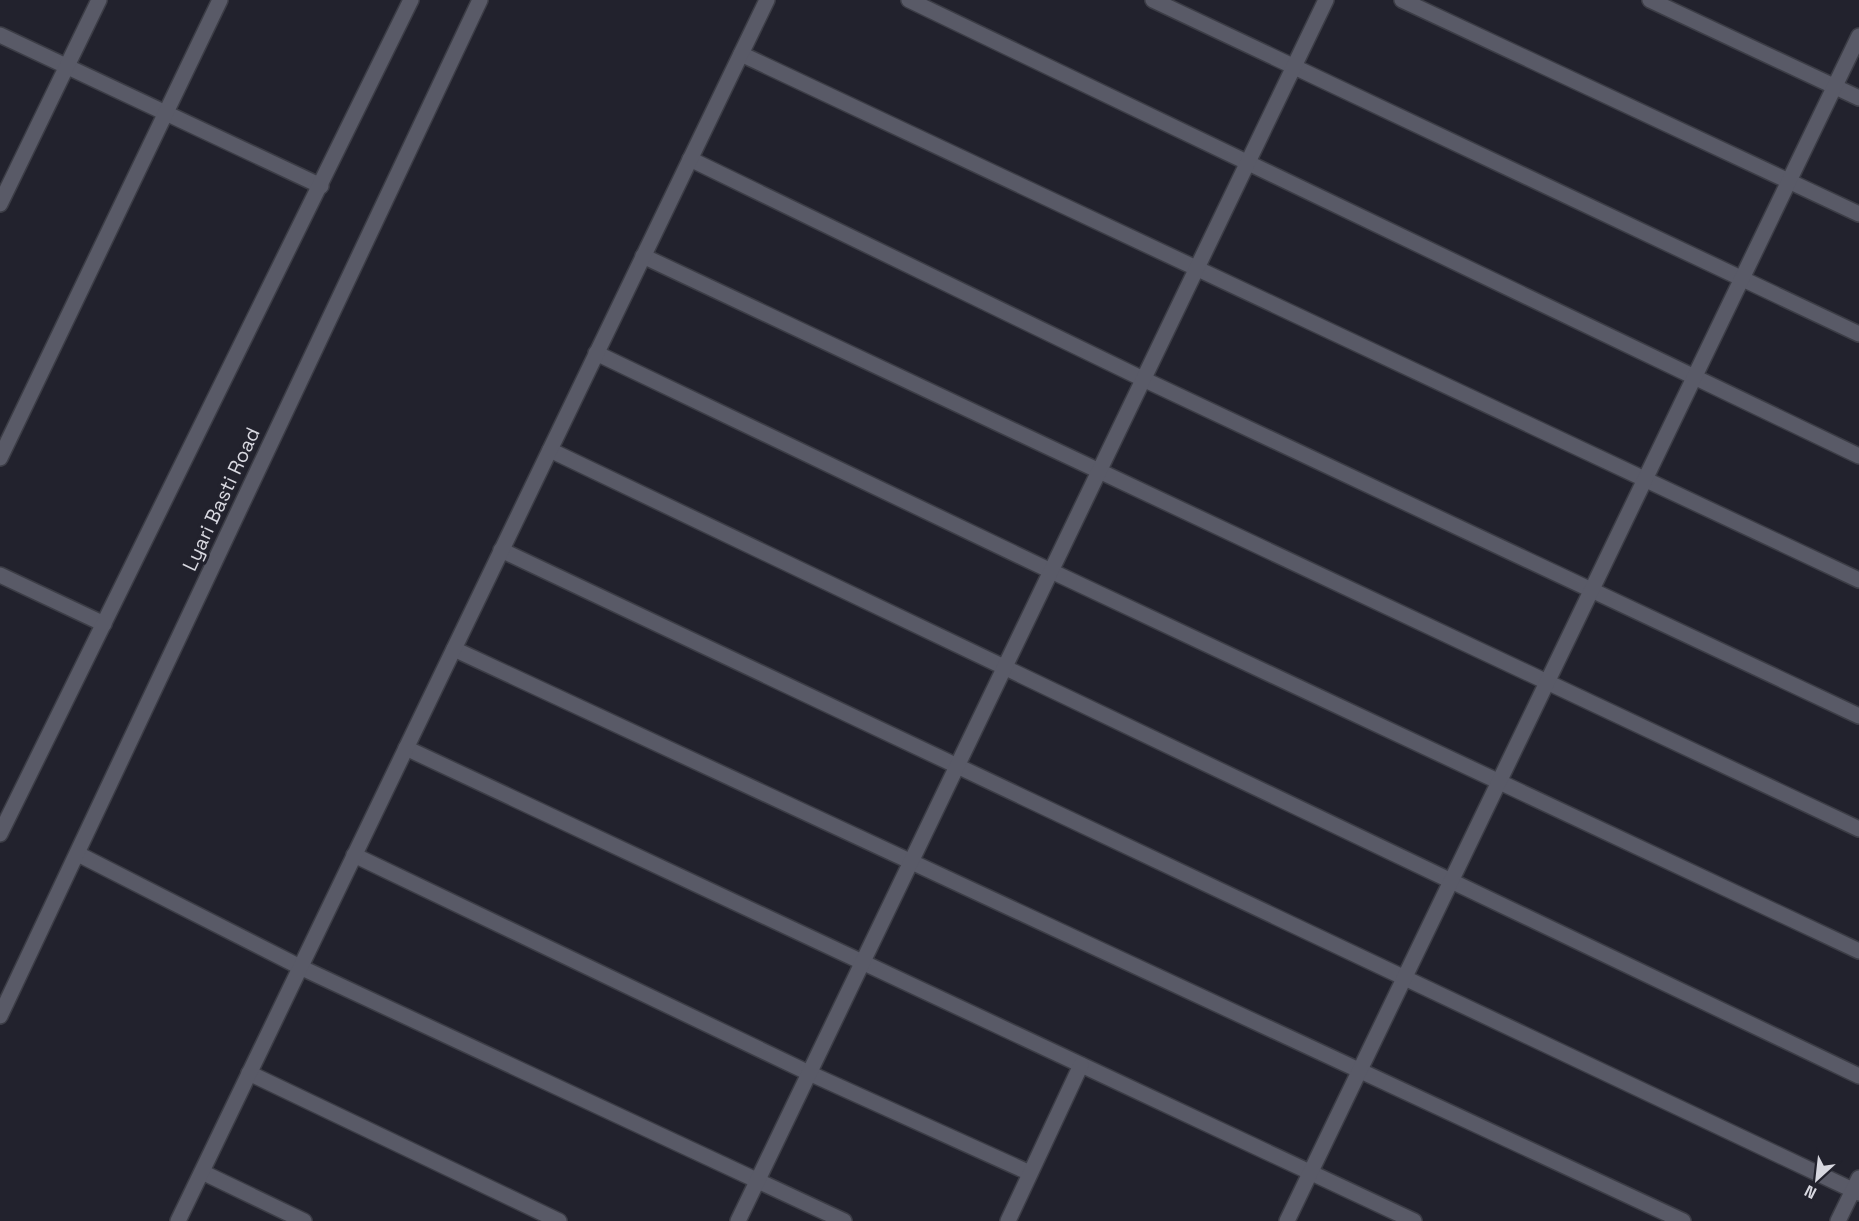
<svg xmlns="http://www.w3.org/2000/svg" width="1859" height="1221" font-family="'Space Grotesk',sans-serif">
  <style>
    .lines { fill: none; stroke-linecap: round; stroke-linejoin: round }
    .street-casing { stroke: #3c3d46; stroke-width: 18 }
    .secondary-casing { stroke: #3c3d46; stroke-width: 18 }
    .street { stroke: #595a67; stroke-width: 15 }
    .secondary { stroke: #595a67; stroke-width: 15 }
    .labels { text-anchor: middle; stroke-width: 6; stroke-linejoin: round; paint-order: stroke }
    .street-label { font-size: 20px; fill: #d8d8e0; stroke: #22222d }
  </style>
  <rect width="100%" height="100%" fill="#22222d"/>
  <g class="lines">
    <g class="street-casing">
      <g id="street">
        <path d="M909,0L1859,456"/>
        <path d="M1153,0L1859,334"/>
        <path d="M1402,0L1859,214"/>
        <path d="M1650,0L1859,98"/>
        <path d="M0,35L321,186"/>
        <path d="M741,54L1859,580"/>
        <path d="M690,159L1143,379L1859,716"/>
        <path d="M0,204L99,0"/>
        <path d="M643,256L1859,829"/>
        <path d="M596,353L1051,571L1859,951"/>
        <path d="M550,450L1859,1076"/>
        <path d="M0,458L220,0"/>
        <path d="M501,550L1859,1193"/>
        <path d="M0,575L104,624"/>
        <path d="M454,649L1683,1221"/>
        <path d="M406,748L1414,1221"/>
        <path d="M78,854L300,967L844,1221"/>
        <path d="M354,855L809,1073L1030,1173"/>
        <path d="M249,1073L559,1221"/>
        <path d="M202,1172L304,1221"/>
        <path d="M178,1221L767,0"/>
        <path d="M738,1221L1326,0"/>
        <path d="M1008,1221L1081,1065"/>
        <path d="M1287,1221L1859,36"/>
        <path d="M1838,1221L1859,1178"/>
      </g>
    </g>
    <g class="secondary-casing">
      <g id="secondary">
        <path d="M0,834L411,0"/>
        <path d="M0,1016L480,0"/>
      </g>
    </g>
    <use href="#street" class="street"/>
    <use href="#secondary" class="secondary"/>
  </g>
  <g class="labels">
    <g class="street-label">
      <text transform="translate(221 499) rotate(-65)" y="7">Lyari Basti Road</text>
    </g>
  </g>
  <g transform="translate(1817 1179) rotate(207)" stroke="#22222d" stroke-width="4.5" paint-order="stroke">
  <path d="M0-4.5L10 22L0 15L-10 22Z" fill="#d8d8e0"/>
  <text y="-9" font-size="16" font-weight="bold" text-anchor="middle" fill="#d8d8e0">N</text>
  </g>
</svg>
